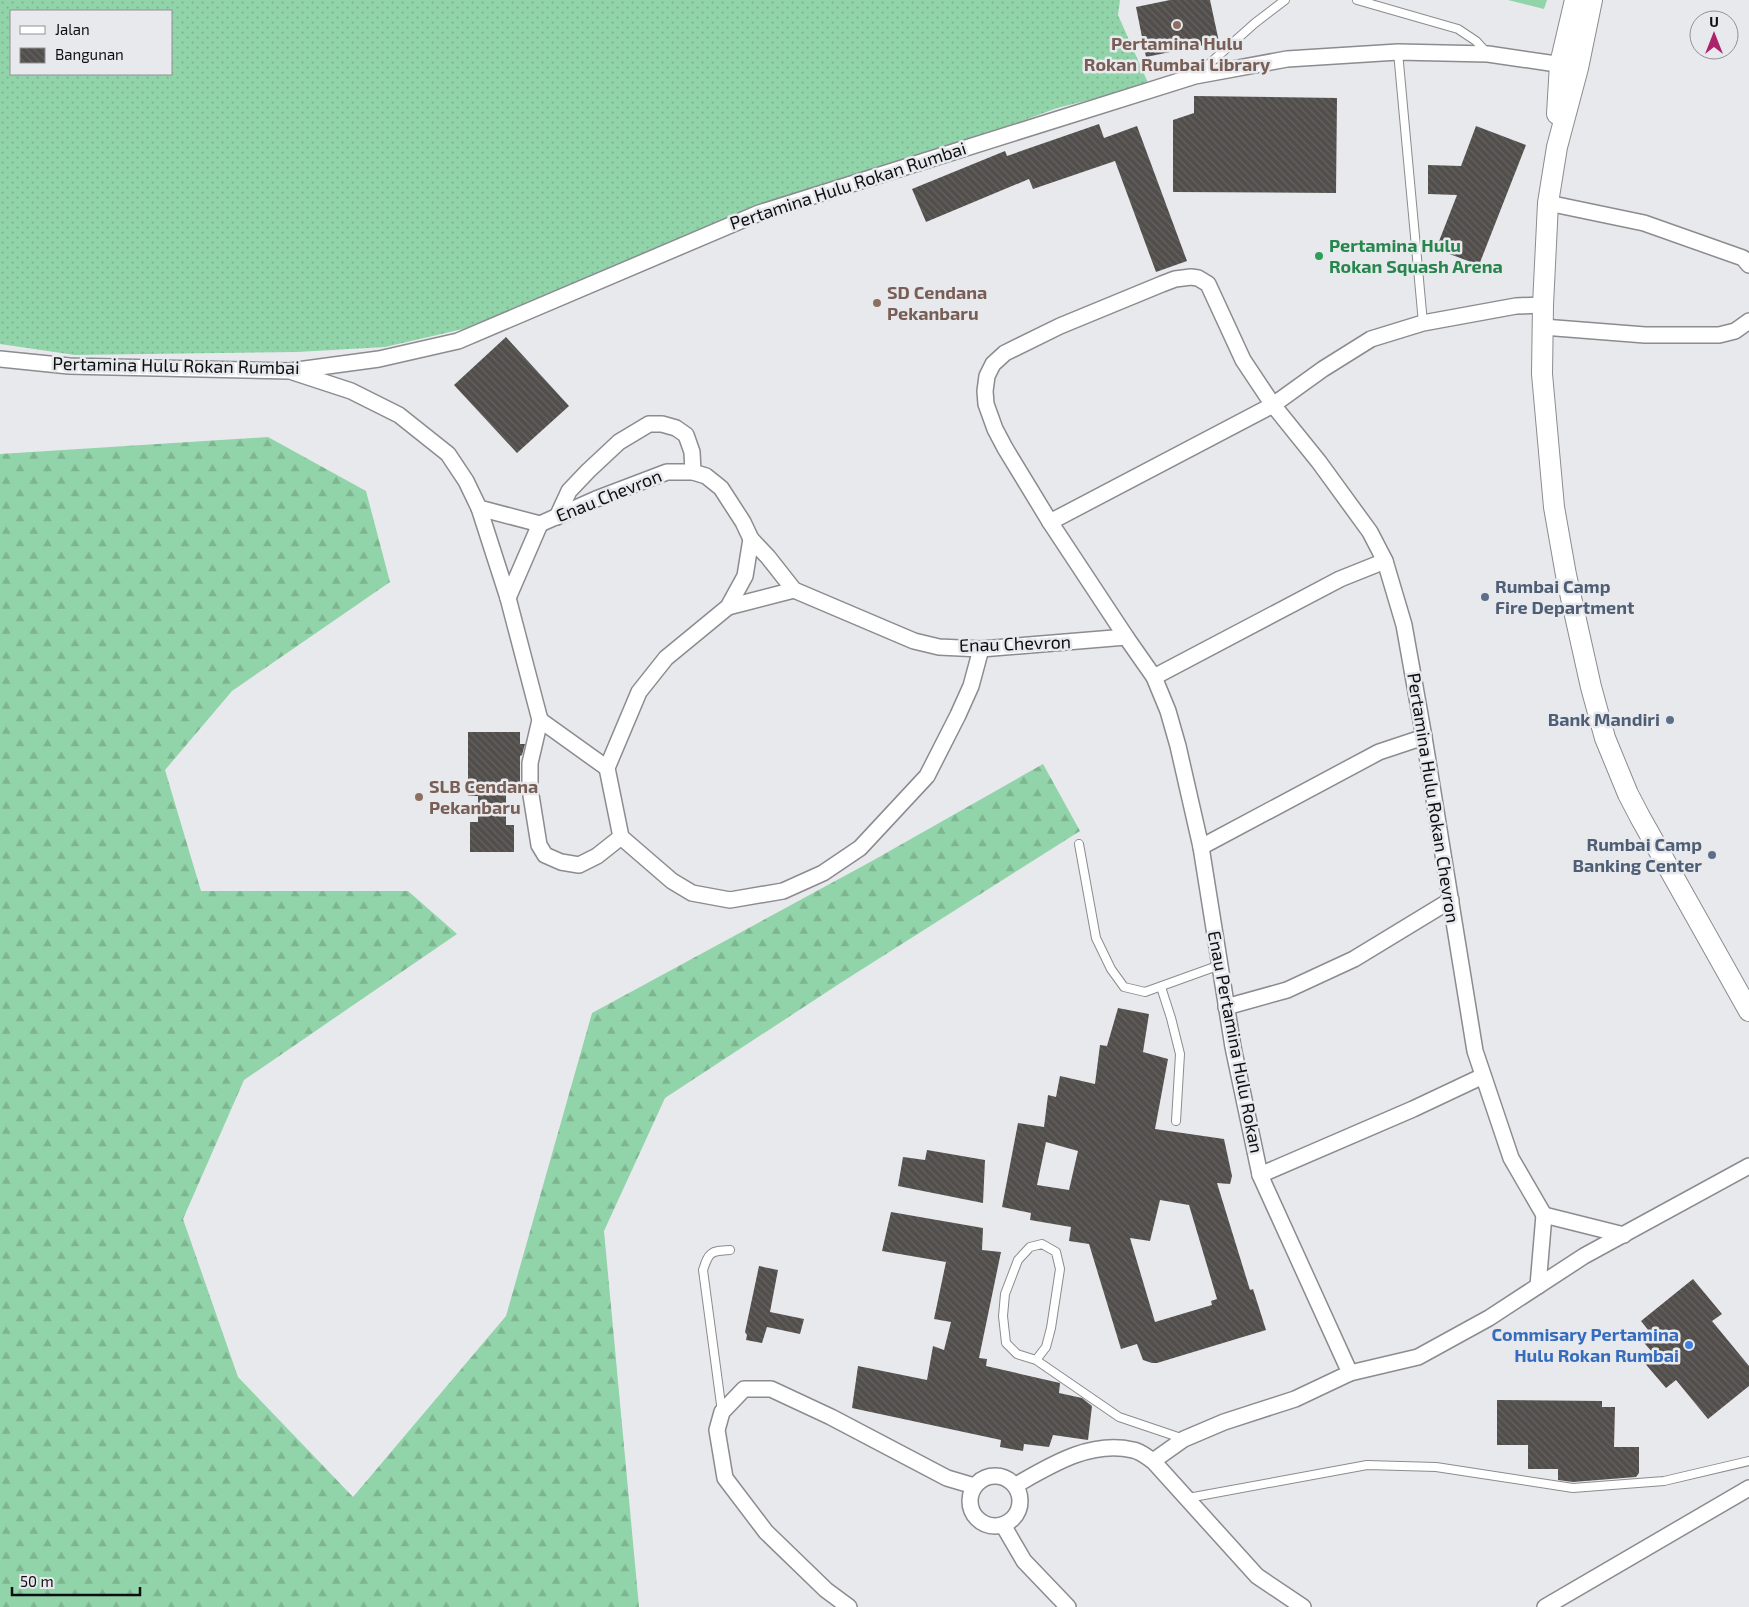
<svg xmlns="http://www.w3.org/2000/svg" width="1749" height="1607" font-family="'Exo 2',sans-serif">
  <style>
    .grass { fill: url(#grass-dots); fill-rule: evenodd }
    .forest { fill: url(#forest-firs) }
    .pitch { fill: #92d4a9 }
    .building { fill: url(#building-back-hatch); fill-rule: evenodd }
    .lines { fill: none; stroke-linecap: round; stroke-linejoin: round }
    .lane-casing { stroke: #8b8b90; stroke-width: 10 }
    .street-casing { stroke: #8b8b90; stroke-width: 18 }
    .secondary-casing { stroke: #8b8b90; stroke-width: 22 }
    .lane { stroke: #fff; stroke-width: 8 }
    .street { stroke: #fff; stroke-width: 15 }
    .secondary { stroke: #fff; stroke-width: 20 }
    .education-dot { fill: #8d6e63; stroke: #e8e9ed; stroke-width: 2 }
    .leisure-dot { fill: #2e9e5b; stroke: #e8e9ed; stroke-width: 2 }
    .service-dot { fill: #5c6f8a; stroke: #e8e9ed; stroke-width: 2 }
    .shop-dot { fill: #3f7fe0; stroke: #e8e9ed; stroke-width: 2 }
    .labels { text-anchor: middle; stroke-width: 5; stroke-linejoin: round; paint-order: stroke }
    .education-label { font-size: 18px; font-weight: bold; fill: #785e54; stroke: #e8e9ed; text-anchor: start }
    .street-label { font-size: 18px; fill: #0e0f10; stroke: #e8e9ed }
    .leisure-label { font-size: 18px; font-weight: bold; fill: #27864d; stroke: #e8e9ed; text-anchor: start }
    .service-label { font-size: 18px; font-weight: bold; fill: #4e5e75; stroke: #e8e9ed; text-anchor: end }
    .shop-label { font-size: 18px; font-weight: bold; fill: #366cbe; stroke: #e8e9ed; text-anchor: end }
  </style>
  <defs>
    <pattern id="grass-dots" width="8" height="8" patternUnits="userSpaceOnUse" patternTransform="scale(1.25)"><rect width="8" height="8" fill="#92d4a9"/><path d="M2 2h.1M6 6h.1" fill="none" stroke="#7db590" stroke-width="1.8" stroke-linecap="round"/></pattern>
    <pattern id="forest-firs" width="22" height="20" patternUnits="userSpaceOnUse" patternTransform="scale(1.25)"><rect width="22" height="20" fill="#92d4a9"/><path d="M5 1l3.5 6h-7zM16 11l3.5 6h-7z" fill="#7db590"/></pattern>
    <pattern id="building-back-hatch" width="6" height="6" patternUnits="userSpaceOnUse" patternTransform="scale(1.25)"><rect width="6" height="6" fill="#514e4b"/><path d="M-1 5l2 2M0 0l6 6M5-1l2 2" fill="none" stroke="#656361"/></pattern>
  </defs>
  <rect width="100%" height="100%" fill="#e8e9ed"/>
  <path class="grass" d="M0,0H1120L1118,15L1149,85L1057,108L463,329L385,347L297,352L75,355L0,344ZM11,11H171V74H11Z"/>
  <path class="forest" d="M268,437L366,491L390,582L232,691L165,770L201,891H408L457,934L244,1080L183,1219L238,1377L353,1497L506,1316L592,1013L872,861L1043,764L1080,831L842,982L665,1098L604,1231L639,1607H0V454Z"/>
  <path class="pitch" d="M1508,0H1547L1544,9Z"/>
  <g class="building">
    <path d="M1170,0H1210L1219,42L1146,57L1136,7Z"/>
    <path d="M1194,96L1337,98L1336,193L1173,192V120L1194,113Z"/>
    <path d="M1099,124L1104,138L1137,126L1187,261L1156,272L1115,161L1033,189L1029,179L926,222L912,189L1005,151L1007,156Z"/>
    <path d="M1476,126L1526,145L1479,265L1436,249L1457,195L1428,194V165L1461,166Z"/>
    <path d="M506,337L569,406L517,453L454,385Z"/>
    <path d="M468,732H520V744H525L522,755L520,756V794L506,795V825H514V852H470V822H478V796H468Z"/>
    <path d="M1118,1008L1149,1014L1143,1052L1168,1059L1155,1129L1224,1139L1232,1176L1230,1184L1217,1183L1250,1290L1253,1289L1266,1330L1157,1363H1152L1143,1360L1137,1344L1121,1349L1089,1244L1069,1241L1071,1227L1030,1220L1031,1213L1002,1207L1018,1123L1044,1127L1048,1095L1056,1097L1060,1076L1095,1084L1100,1045L1107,1046ZM1046,1142L1078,1151L1069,1190L1037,1185ZM1160,1200L1189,1205L1217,1299L1211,1301L1212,1305L1155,1322L1130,1238L1150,1241Z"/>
    <path d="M927,1150L985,1160L983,1203L898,1186L903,1157L925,1160Z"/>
    <path d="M891,1212L983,1228L982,1250L1001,1252L979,1358L987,1359L986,1366L1060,1383L1059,1393L1082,1398L1092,1406L1088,1440L1053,1435L1049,1447L1024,1444L1023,1451L1000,1447L1001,1440L852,1408L858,1366L927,1380L933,1346L944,1350L951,1322L934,1319L946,1262L882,1251Z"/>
    <path d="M759,1266L778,1270L770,1312L804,1319L800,1334L767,1327L762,1343L746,1340L747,1335L745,1332Z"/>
    <path d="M1693,1279L1722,1314L1712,1321L1749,1366V1386L1708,1419L1676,1380L1666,1388L1642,1360L1652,1352L1640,1338L1649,1331L1641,1321Z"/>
    <path d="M1497,1400L1602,1401V1407H1615L1614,1447H1639V1473L1636,1477L1573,1482L1558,1480V1469H1528V1445H1497Z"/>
  </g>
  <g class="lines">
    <g class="lane-casing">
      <g id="lane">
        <path d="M1357,0L1458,29L1476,41L1487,53"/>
        <path d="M1398,52L1423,323"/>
        <path d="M1200,72L1255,23L1285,0"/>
        <path d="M1079,844L1096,938L1111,969L1124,987L1145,992L1220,965"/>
        <path d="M1161,987L1171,1018L1180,1054L1176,1121"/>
        <path d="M1036,1360L1046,1347L1051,1328L1060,1269L1056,1252L1042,1244L1030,1247L1018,1260L1005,1294L1003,1316L1006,1343L1017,1354L1036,1360L1119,1417L1184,1439"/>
        <path d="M722,1412L703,1270C709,1252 710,1251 730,1250"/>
        <path d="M1188,1498L1367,1465L1436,1467L1573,1488L1664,1481L1749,1461"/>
      </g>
    </g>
    <g class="street-casing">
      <g id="street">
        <path d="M1548,203L1644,223L1743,258L1749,265"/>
        <path d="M1543,305L1516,306L1423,323L1371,339L1323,369L1273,405L1050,522L1005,448L995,429L986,404L985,391L987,376L993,364L1005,353L1060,326L1162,284L1175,279L1191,277L1198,278L1208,284L1243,360L1273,405L1319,462L1370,532L1385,561L1404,625L1424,737L1475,1051L1511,1158L1544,1215"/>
        <path d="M1543,327L1645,335H1719L1735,331L1749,321"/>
        <path d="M0,359L69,366L290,371L379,359L458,341L759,213L1195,76L1287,59L1398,52L1488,54L1570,66"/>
        <path d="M293,372L351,391L399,415L448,454L466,481L479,508L540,524L596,499L667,472H693L706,476L721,488L743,522L751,539L768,557L794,590L914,641L939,647L981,649L1126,637"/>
        <path d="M479,508L508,598L540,720L530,763V789L539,845L545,855L561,862L579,865L597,856L621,837"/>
        <path d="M557,517L569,491L588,471L619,442L649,424H662L676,428L686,435L692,452L693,472"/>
        <path d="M1050,522L1126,637L1154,677L1168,711L1178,746L1201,847L1233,1047L1260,1175L1350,1373L1418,1357L1489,1318L1584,1256L1749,1166"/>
        <path d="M751,539L745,576L728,607L666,658L639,692L607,768L621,837L672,881L692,893L730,900L783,891L823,873L860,848L927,776L958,715L971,686L981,649"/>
        <path d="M508,598L540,524"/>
        <path d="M728,607L794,590"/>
        <path d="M1154,677L1340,579L1385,561"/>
        <path d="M540,720L607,768"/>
        <path d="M1201,847L1379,752L1424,737"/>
        <path d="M1226,1007L1287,990L1354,959L1451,900"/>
        <path d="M1260,1175L1413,1109L1483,1076"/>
        <path d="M1544,1215L1624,1235"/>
        <path d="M1538,1286L1544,1215"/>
        <path d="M1153,1461L1184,1439L1224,1422L1295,1399L1350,1373"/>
        <circle cx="995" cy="1501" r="25"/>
        <path d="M1016,1485C1051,1465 1091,1440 1133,1450C1140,1451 1147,1457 1153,1461L1257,1576L1303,1607"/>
        <path d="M1003,1525L1024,1561L1068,1607"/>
        <path d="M849,1607L826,1590L766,1532L725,1478L717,1430L722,1412L744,1389H771L831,1417L947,1478L974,1486"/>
        <path d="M1545,1607L1749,1488"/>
      </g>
    </g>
    <g class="secondary-casing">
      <g id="secondary">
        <path d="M1592,0L1578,68L1557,147L1548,203L1543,305L1542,374L1554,507L1566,575L1591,687L1605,738L1628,794L1640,817L1749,1011"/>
        <path d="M1557,114L1560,64L1575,0"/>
      </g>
    </g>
    <use href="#lane" class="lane"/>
    <use href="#street" class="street"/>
    <use href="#secondary" class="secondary"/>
  </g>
  <g class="education-dot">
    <circle cx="1177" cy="25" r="5"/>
    <circle cx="877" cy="303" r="5"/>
    <circle cx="419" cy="797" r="5"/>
  </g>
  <circle class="leisure-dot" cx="1319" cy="256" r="5"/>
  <g class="service-dot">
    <circle cx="1485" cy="597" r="5"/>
    <circle cx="1670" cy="720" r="5"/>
    <circle cx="1712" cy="855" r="5"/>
  </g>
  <circle class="shop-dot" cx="1689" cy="1345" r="5"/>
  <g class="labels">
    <g class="education-label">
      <text x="1177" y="50" text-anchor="middle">Pertamina Hulu<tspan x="1177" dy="21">Rokan Rumbai Library</tspan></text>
      <text x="887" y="299">SD Cendana<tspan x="887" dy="21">Pekanbaru</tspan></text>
      <text x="429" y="793">SLB Cendana<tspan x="429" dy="21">Pekanbaru</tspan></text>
    </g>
    <g class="street-label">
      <text transform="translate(848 186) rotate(-18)" y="6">Pertamina Hulu Rokan Rumbai</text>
      <text transform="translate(176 366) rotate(1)" y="6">Pertamina Hulu Rokan Rumbai</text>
      <text transform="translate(609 496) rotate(-22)" y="6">Enau Chevron</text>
      <text transform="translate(1015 644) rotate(-2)" y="6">Enau Chevron</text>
      <text transform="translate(1433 798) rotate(81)" y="6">Pertamina Hulu Rokan Chevron</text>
      <text transform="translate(1235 1042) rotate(79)" y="6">Enau Pertamina Hulu Rokan</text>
    </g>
    <g class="leisure-label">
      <text x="1329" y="252">Pertamina Hulu<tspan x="1329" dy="21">Rokan Squash Arena</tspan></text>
    </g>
    <g class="service-label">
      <text x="1495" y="593" text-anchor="start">Rumbai Camp<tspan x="1495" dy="21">Fire Department</tspan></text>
      <text x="1660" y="726">Bank Mandiri</text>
      <text x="1702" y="851">Rumbai Camp<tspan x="1702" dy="21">Banking Center</tspan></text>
    </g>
    <g class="shop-label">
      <text x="1679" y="1341">Commisary Pertamina<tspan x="1679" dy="21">Hulu Rokan Rumbai</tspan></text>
    </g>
  </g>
  <rect x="10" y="10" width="162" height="65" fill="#e8e9ed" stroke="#919295"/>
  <rect x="20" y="26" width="25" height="8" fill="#ffffff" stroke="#919295"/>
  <text x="55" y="35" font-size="15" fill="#0e0f10">Jalan</text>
  <rect x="20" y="48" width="25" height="15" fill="url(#building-back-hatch)" stroke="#919295"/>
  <text x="55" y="60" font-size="15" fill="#0e0f10">Bangunan</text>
  <g transform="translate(1714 35)"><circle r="24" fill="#e8e9ed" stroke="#919295"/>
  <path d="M0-4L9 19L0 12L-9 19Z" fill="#ab246b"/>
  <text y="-8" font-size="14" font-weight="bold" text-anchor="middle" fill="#0e0f10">U</text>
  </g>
  <path d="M12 1587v8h128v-8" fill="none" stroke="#0e0f10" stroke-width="2.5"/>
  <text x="20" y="1587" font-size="15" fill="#0e0f10" stroke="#e8e9ed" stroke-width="4" paint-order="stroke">50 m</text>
</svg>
